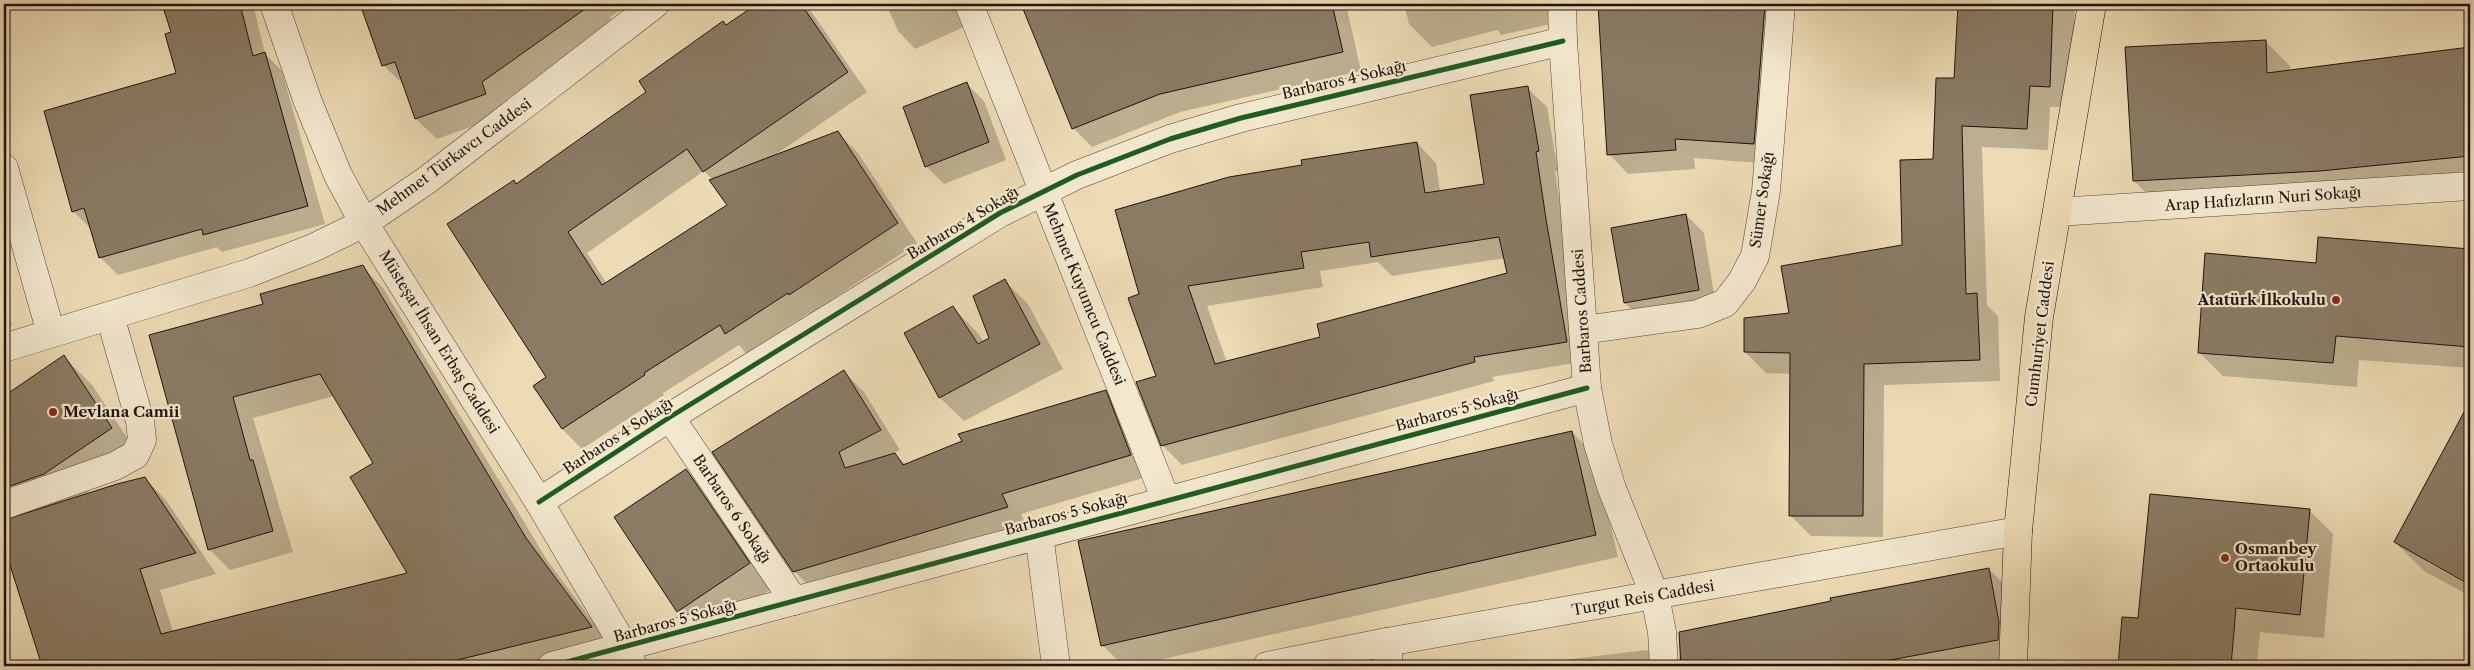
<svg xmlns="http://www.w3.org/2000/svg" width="2474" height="670" font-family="'Libre Caslon Text',serif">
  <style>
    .shadow { fill: #0003; fill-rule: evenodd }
    .building { fill: #8a7b64; stroke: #1f130d; fill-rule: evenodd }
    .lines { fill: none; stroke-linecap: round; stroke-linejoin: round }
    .minor-casing { stroke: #524537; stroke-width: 29 }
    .major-casing { stroke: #1f130d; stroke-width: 29 }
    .minor { stroke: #f3e8ce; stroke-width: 28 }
    .major { stroke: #ecdbb4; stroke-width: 28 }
    .cycleway-casing { stroke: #f3e8ce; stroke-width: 8 }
    .cycleway { stroke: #1b5e20; stroke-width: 5 }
    .poi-dot { fill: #8f2418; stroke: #f3e8ce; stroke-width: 2 }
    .labels { text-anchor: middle; stroke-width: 4.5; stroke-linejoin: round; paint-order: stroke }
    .street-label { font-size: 15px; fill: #1f130d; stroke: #f3e8ce }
    .poi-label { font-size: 15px; font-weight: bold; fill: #1f130d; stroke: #f3e8ce; text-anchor: start }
  </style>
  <rect width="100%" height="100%" fill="#ecdbb4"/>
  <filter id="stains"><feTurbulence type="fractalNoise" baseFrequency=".004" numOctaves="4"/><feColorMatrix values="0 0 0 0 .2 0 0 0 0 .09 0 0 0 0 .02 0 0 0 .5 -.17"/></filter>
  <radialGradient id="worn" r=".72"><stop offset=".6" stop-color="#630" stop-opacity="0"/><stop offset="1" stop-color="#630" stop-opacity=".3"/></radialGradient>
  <g class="shadow">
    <path d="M163,4H253L265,54L282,71L325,224L222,252L217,247L118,275L100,257L91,229L73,211L178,73L173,33Z"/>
    <path d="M361,4H466L467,7L472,4H630L610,17L614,23L502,103L506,114L437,139L416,119L405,86L383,65Z"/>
    <path d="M759,4H806L867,92L775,155L838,133L858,153L917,243L810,314L809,313L746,353L739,345L663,393L664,395L582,449L562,429L534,386L548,377L517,185L648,92L727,27ZM704,171L713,180L728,206L607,284L587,253Z"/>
    <path d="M886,4H954L964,27L915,49L898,31Z"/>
    <path d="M1040,4H1346L1361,71L1180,112L1092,147L1073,128L1025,10Z"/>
    <path d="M1404,4H1558L1561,22L1501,35L1497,30L1432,47L1409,24Z"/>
    <path d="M1599,4H1783L1774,164L1694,158L1695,169L1628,174L1609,154Z"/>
    <path d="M1959,4H2075L2070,107H2050L2048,150L1982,147L1987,305L1998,316L2000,381L1884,385L1883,537L1811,536L1790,515L1791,374L1766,373L1745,352L1790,314L1903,246L1934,160L1956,79Z"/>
    <path d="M2463,4H2470V31Z"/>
    <path d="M2265,41L2290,66V71L2470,48V183L2159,206L2134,181Z"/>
    <path d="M967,84L984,101L1006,160L944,184L926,166Z"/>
    <path d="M1527,88L1547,107L1558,171H1555L1565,240L1586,361L1492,377L1494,381L1182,465L1162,445L1157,377L1140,295L1303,166L1417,143L1436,163L1440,192L1485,185ZM1505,258L1508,274L1321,338L1227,363L1207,306L1323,287L1320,271L1378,262L1392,276Z"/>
    <path d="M1686,215L1704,233L1716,307L1642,320L1625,303Z"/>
    <path d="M2320,238L2470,250V368L2359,360L2357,387L2223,376L2199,352L2317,264Z"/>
    <path d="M362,267L383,288L547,560L612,648L538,666H44L4,541V521L37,511L11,485L4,474V397L64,357L92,385L140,457L83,495L145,479L166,500L216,574L160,590L173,632L409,574L375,464L334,396L253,418L293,552L230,570L209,549L151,336L264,305Z"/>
    <path d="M1004,280L1028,304L1063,369L964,421L940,398L906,333L953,308L977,332L984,342L991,339Z"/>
    <path d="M4,301L12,325L4,328Z"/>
    <path d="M844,372L864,392L900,450L894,453L906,465L1105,392L1126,412L1150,476L1021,514L1027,527L814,591L794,571Z"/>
    <path d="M2470,403V583L2427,559V562L2470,586V596L2424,571L2395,542Z"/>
    <path d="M1572,432L1594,455L1618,557L1132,666H1124L1102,645Z"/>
    <path d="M686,470L710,494L773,588L702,635L678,611L616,518Z"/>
    <path d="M2309,510L2333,534L2324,638L2260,632L2257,666H2119L2124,618L2140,620Z"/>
    <path d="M1989,569L2012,593L2006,666H1679L1680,633Z"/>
    <path d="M1647,650L1663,666H1556L1555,661Z"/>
  </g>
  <g class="building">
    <path d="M162,4H240L253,56L265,52L308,206L203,235L202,229L99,258L84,208L72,212L44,111L176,73L165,34L171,32Z"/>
    <path d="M360,4H592L482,82L486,94L415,119L395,62L382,66Z"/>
    <path d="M757,4H801L848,72L703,172L687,149L568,232L602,285L727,205L709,180L838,131L898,223L789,295L788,293L725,334L720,325L644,373L645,375L562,429L533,386L546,377L447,224L514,180L516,184L646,92L639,81L723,21L726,25Z"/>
    <path d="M1021,4H1332L1343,52L1160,94L1072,129Z"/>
    <path d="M1598,4H1765L1754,144L1675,139L1676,150L1607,155Z"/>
    <path d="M1958,4H2053L2050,87L2030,86L2027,129L1962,126L1966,294L1977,293L1980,360L1864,364L1863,516H1789L1790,353L1744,352V318L1789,313L1781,266L1902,245L1900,160L1933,159L1936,78H1954Z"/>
    <path d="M2266,40L2267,73L2470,47V156L2320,171L2133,181L2125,47Z"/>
    <path d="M967,82L989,142L925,167L903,107Z"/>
    <path d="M1528,86L1539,151L1536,152L1546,219L1567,342L1474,357L1475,362L1161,446L1136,382L1156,376L1128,298L1139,294L1115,210L1229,177L1302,165L1301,160L1417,142L1425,193L1484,184L1470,95ZM1499,237L1507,273L1317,324L1320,337L1215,364L1188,286L1304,268L1301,252L1369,242L1371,257Z"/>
    <path d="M1686,214L1699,290L1624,303L1611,228Z"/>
    <path d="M2318,237L2470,249V347L2336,336L2333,363L2198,353L2205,253L2316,263Z"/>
    <path d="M363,265L526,538L592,627L433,666H42L4,546V520L117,484L145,477L196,553L140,569L161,634L407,573L350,477L373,463L320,374L233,397L250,460H253L273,531L208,550L149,335L263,304L260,294Z"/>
    <path d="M1005,279L1040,344L939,398L904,333L953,306L978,344L989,338L973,296Z"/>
    <path d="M64,355L112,428L44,474L10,486L4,476V396Z"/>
    <path d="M844,370L881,430L839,452L845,468L895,453L903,465L962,441L958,434L1106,390L1131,455L1002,494L1008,507L793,572L712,452Z"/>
    <path d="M2470,401V585L2394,542Z"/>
    <path d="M1572,431L1596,535L1101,646L1078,541Z"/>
    <path d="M686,469L750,563L677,612L614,517Z"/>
    <path d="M2150,494L2310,509L2300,615L2236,608L2231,666H2118L2122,617L2138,618Z"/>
    <path d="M1989,568L1999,622L1998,640L1858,666H1681L1679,632L1831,601L1830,598Z"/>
  </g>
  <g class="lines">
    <g class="minor-casing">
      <g id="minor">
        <path d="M274,4L308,102L338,175L364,223L539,502L625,648L633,666"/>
        <path d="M969,4L1166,500"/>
        <path d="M1562,4L1563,41L1587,388L1598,444L1612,489L1655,596L1662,632L1664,666"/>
        <path d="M4,168L51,333"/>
        <path d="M2057,212L2470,186"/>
        <path d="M1583,330L1698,314L1725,303L1742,281L1755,256L1766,191L1781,4"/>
        <path d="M4,348L249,273L313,248L364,223L427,180L655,4"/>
        <path d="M670,417L794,601"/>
        <path d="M539,502L670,417L1000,213L1077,175L1170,139L1241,118L1563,41"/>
        <path d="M4,505L115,466L135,455L142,440L140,421L110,316"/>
        <path d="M1039,534L1056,666"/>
        <path d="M1387,642L1389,666"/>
        <path d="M552,666L1587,388"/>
        <path d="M1267,666L1387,642L2018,531"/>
      </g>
    </g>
    <g class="major-casing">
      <path id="major" d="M2013,666L2018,531L2039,317L2092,4"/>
    </g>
    <use href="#minor" class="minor"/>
    <use href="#major" class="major"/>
    <g class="cycleway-casing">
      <g id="cycleway">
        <path d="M539,502L670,417L1000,213L1077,175L1170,139L1241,118L1563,41"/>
        <path d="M552,666L1587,388"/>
      </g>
    </g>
    <use href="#cycleway" class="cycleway"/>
  </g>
  <g class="poi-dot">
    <circle cx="2336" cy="300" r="5"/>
    <circle cx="53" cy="412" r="5"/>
    <circle cx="2225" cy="558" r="5"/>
  </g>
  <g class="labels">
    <g class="street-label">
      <text transform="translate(1344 80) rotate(-13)" y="5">Barbaros 4 Sokağı</text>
      <text transform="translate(454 157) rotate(-36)" y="5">Mehmet Türkavcı Caddesi</text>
      <text transform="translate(2263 199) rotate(-4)" y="5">Arap Hafızların Nuri Sokağı</text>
      <text transform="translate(1762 200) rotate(-82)" y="5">Sümer Sokağı</text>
      <text transform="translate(963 223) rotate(-31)" y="5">Barbaros 4 Sokağı</text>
      <text transform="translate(1084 294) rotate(68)" y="5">Mehmet Kuyumcu Caddesi</text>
      <text transform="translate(1582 311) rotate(-94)" y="5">Barbaros Caddesi</text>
      <text transform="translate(2040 334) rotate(-83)" y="5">Cumhuriyet Caddesi</text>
      <text transform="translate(439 342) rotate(58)" y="5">Müsteşar İhsan Erbaş Caddesi</text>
      <text transform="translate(1457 410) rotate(-15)" y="5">Barbaros 5 Sokağı</text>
      <text transform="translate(618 436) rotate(-33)" y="5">Barbaros 4 Sokağı</text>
      <text transform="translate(732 509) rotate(56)" y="5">Barbaros 6 Sokağı</text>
      <text transform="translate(1066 514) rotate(-15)" y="5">Barbaros 5 Sokağı</text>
      <text transform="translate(1643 598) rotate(-10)" y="5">Turgut Reis Caddesi</text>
      <text transform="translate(675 621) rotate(-15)" y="5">Barbaros 5 Sokağı</text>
    </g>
    <g class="poi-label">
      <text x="2326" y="305" text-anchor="end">Atatürk İlkokulu</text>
      <text x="63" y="417">Mevlana Camii</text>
      <text x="2235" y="554">Osmanbey<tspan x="2235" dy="17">Ortaokulu</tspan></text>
    </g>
  </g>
  <rect width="2474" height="670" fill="none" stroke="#ecdbb4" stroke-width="20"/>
  <rect x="5" y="5" width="2464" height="660" fill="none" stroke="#1f130d" stroke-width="2.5"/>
  <rect x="10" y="10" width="2454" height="650" fill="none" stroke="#1f130d"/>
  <rect width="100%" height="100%" filter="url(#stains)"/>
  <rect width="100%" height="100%" fill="url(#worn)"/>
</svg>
